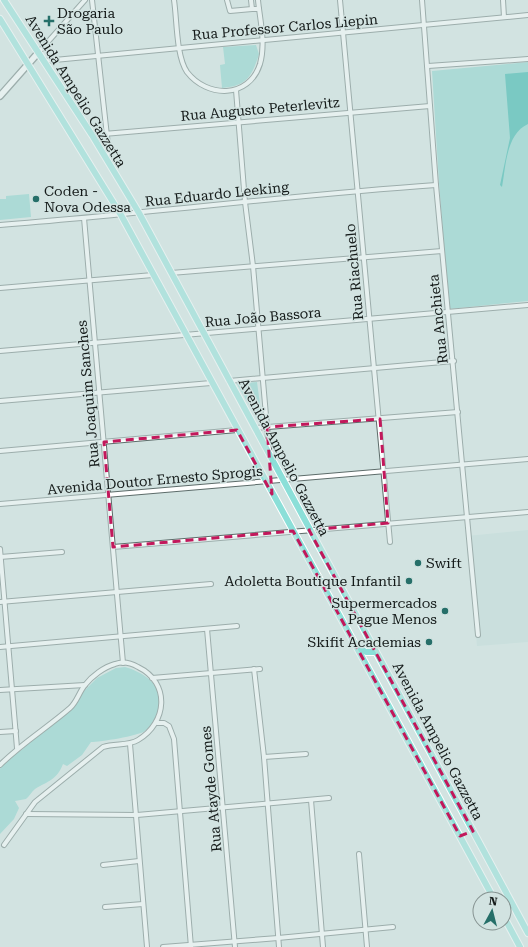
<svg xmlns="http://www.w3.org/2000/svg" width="528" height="947" font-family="'Roboto Serif',serif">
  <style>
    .built { fill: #c0dad7 }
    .green { fill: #7ecfc7 }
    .water { fill: #10a89e }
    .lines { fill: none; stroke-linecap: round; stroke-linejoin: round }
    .street-casing { stroke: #5d6c6a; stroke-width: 6 }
    .secondary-casing { stroke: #5d6c6a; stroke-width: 8 }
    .primary-casing { stroke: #fff; stroke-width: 8 }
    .street { stroke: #fff; stroke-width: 4 }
    .secondary { stroke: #fff; stroke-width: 5.5 }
    .primary { stroke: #8bdfd8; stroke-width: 6 }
    .marked { fill: none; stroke: #c2185b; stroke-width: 3; stroke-dasharray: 8 5; stroke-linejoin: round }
    .poi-dot { fill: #266f69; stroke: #d2e3e1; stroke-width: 1.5 }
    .labels { text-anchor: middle; stroke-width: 3; stroke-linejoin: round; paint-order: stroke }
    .poi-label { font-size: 14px; fill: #151b1a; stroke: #d2e3e1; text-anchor: start }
    .street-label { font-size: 14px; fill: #151b1a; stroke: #d2e3e1 }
  </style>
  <rect width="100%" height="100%" fill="#d2e3e1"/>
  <path class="built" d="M528,530V642L477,646L467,536Z"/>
  <g class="green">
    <path d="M256,45L259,54C252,77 246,86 222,88L220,65L225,64L223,47Z"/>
    <path d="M528,62V301L449,309L439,183L432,71Z"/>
    <path d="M29,194L31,217L0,220V199H6V196Z"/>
    <path d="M257,382L262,419H257L237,384Z"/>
    <path d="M125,667C147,673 170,691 156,716C153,721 150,727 145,731C138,736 100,742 91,742L82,755L67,766L63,764C57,780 48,781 35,789C31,792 30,796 26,799L15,801L19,808L14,819L0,834V769L4,762L23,749L33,734L42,730L70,709L83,692L97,678L116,668Z"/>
  </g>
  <path class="water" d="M528,72V124C506,134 506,166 502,187L500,185L510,138L505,74Z"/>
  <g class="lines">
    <g class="street-casing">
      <g id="street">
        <path d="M92,0L110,163"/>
        <path d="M174,0C177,19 176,56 187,72C207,98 249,99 260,64C266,43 260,21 258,0"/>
        <path d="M227,0L230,11L252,9"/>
        <path d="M251,0L252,9H259"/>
        <path d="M340,0L390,542"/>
        <path d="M422,0L436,185L478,635"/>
        <path d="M503,0L504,17"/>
        <path d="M38,53L85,0"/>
        <path d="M44,61L528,15"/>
        <path d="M428,66L528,59"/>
        <path d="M236,90L245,202L253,266L269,450"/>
        <path d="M92,135L430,106"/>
        <path d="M84,218L123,663"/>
        <path d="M0,225C145,214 290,195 436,185"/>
        <path d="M171,273L442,251"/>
        <path d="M0,288L153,275"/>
        <path d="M0,351L528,305"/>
        <path d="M229,381L454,361"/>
        <path d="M0,401L211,383"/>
        <path d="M255,428L458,412"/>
        <path d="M0,451L237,430"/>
        <path d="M0,504L528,459"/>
        <path d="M113,547L528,512"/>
        <path d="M0,549L17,748"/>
        <path d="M0,557L62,552"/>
        <path d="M0,602L211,584"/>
        <path d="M207,629L235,947"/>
        <path d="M0,647L237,626"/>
        <path d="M254,669L264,757L279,947"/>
        <path d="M152,678L260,669"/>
        <path d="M0,690L85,685"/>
        <path d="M157,723H164L169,726L174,739L191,947"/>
        <path d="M0,732L16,731"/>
        <path d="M130,744L147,947"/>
        <path d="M264,757L306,754"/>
        <path d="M0,765C22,743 47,728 70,708C77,702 79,692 85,685C92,676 104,667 115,664C123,661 131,663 138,667C171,683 167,723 138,740C128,746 115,743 103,747L35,802L4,845"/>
        <path d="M311,800L323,947"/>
        <path d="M26,814L137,815L329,798"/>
        <path d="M359,854L367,947"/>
        <path d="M103,865L139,861"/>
        <path d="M105,907L143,904"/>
        <path d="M163,947L278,938L393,927"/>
      </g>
    </g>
    <g class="secondary-casing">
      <path id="secondary" d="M0,96L38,53"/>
    </g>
    <g class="primary-casing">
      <g id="primary">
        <path d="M4,0L92,135L139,213L528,933"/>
        <path d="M0,19L121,215L494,899"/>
        <path d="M359,648L366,652H376"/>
        <path d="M504,917L520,947"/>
      </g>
    </g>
    <use href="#street" class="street"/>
    <use href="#secondary" class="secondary"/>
    <use href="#primary" class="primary"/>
  </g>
  <path d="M0 0H528V947H0ZM380,419L388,523L309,530L473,831L460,836L293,531L113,547L104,442L237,430L272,494L267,427Z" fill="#d2e3e1" fill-opacity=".55" fill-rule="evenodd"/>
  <path class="marked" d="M380,419L388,523L309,530L473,831L460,836L293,531L113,547L104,442L237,430L272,494L267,427Z"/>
  <g class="poi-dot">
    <path d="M47 15h4v4h4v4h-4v4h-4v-4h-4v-4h4z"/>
    <circle cx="36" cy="199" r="4"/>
    <circle cx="418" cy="563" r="4"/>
    <circle cx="409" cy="581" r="4"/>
    <circle cx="445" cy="611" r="4"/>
    <circle cx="429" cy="642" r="4"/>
  </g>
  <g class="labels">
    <g class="poi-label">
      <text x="57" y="18">Drogaria<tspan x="57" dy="16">São Paulo</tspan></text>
      <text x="44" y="196">Coden -<tspan x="44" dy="16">Nova Odessa</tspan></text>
      <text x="426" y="568">Swift</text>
      <text x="401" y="586" text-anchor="end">Adoletta Boutique Infantil</text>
      <text x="437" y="608" text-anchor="end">Supermercados<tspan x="437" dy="16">Pague Menos</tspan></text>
      <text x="421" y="647" text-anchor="end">Skifit Academias</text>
    </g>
    <g class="street-label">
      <text transform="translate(285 27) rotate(-5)" y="5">Rua Professor Carlos Liepin</text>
      <text transform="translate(76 91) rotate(58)" y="5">Avenida Ampelio Gazzetta</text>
      <text transform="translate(260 109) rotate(-5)" y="5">Rua Augusto Peterlevitz</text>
      <text transform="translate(217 194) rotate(-6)" y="5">Rua Eduardo Leeking</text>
      <text transform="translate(354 272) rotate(-95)" y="5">Rua Riachuelo</text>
      <text transform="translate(263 317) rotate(-5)" y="5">Rua João Bassora</text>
      <text transform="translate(438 319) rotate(-96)" y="5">Rua Anchieta</text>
      <text transform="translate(88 394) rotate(-95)" y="5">Rua Joaquim Sanches</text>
      <text transform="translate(284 457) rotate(62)" y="5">Avenida Ampelio Gazzetta</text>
      <text transform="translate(155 480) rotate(-5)" y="5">Avenida Doutor Ernesto Sprogis</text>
      <text transform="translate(438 741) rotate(62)" y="5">Avenida Ampelio Gazzetta</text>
      <text transform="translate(211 789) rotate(-95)" y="5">Rua Atayde Gomes</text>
    </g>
  </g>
  <g transform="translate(492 911) rotate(7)"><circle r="19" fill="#d2e3e1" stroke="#869391"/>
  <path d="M0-3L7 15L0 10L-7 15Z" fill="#266f69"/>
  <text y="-6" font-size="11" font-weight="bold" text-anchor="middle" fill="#151b1a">N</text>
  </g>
</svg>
